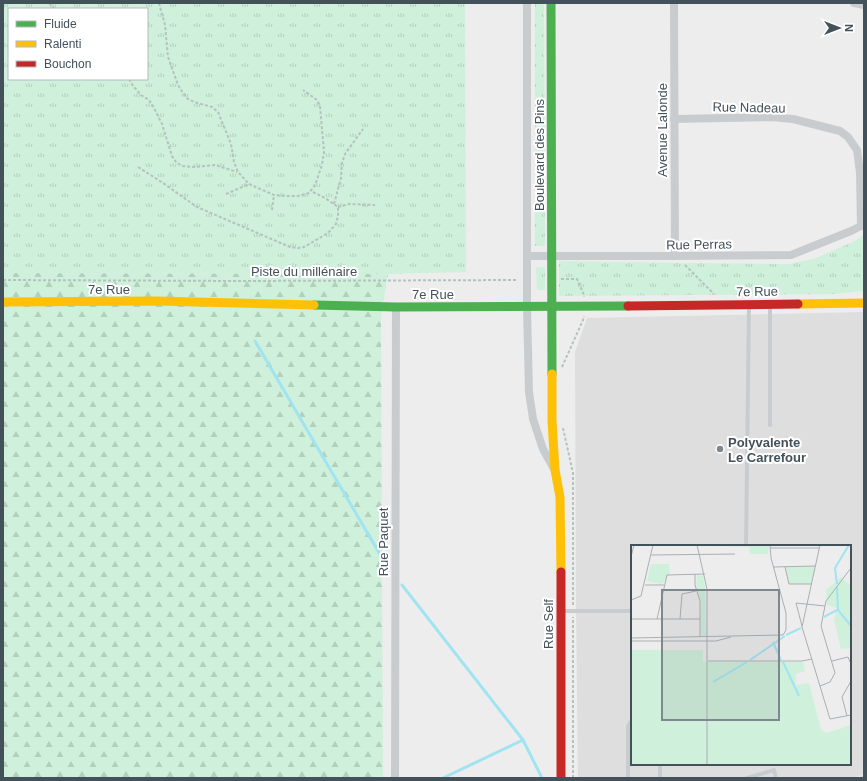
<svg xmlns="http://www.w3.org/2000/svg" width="867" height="781" font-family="Helvetica,sans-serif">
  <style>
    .education { fill: #dfdedf; fill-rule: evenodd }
    .grass { fill: url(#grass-tufts); fill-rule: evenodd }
    .forest { fill: url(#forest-firs) }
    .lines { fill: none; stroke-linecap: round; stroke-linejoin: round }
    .stream { stroke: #a0e4f2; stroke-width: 3 }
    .path { stroke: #b5c3be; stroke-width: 2; stroke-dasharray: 3 2; stroke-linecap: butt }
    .lane { stroke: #c9ccce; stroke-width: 4 }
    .street { stroke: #c9ccce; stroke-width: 8 }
    .fast { stroke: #4caf50; stroke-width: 9 }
    .slow { stroke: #ffc107; stroke-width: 9 }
    .jam { stroke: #c62828; stroke-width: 9 }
    .poi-dot { fill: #7f888e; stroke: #fff; stroke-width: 1.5 }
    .labels { text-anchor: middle; stroke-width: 4; stroke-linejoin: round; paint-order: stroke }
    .street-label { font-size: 13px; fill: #43515b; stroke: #fff }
    .poi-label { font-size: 13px; font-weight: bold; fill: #43515b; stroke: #fff; text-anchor: start }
    .inset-river { fill: none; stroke: #a0e4f2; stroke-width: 2 }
    .inset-road { fill: none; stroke: #aaafb3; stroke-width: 1 }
    .view { fill: #7f888e; fill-opacity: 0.15; stroke: #7f888e; stroke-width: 2 }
    .inset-edge { fill: none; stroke: #43515b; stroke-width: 2 }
  </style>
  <defs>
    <pattern id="grass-tufts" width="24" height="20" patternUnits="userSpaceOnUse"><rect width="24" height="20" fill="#cff0da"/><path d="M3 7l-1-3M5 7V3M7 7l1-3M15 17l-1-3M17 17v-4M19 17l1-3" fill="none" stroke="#b3d0bd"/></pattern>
    <pattern id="forest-firs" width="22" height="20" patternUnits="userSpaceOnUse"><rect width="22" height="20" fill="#cff0da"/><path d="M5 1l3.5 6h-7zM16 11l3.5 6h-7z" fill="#b3d0bd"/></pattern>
  </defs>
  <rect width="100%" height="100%" fill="#eeeded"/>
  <path class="education" d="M864,312V775L852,778H578L576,605L575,352L587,318ZM632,546H850V764H632Z"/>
  <g class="grass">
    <path d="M3,3H465L466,272L388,274L3,273ZM9,9H147V79H9Z"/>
    <path d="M535,3H544L545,246H535Z"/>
    <path d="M864,235V291L835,294L559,296V261L683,263L789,264L813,259L853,242Z"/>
    <path d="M536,267H545V290H537Z"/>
  </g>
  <path class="forest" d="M3,273L388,274L381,316L383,778H3Z"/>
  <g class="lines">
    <g class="stream">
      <path d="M255,341L385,563L389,567"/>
      <path d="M402,585L523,740L542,778"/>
      <path d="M443,778L523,740"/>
    </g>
    <g class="path">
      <path d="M50,3L51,6L55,9"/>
      <path d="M159,3L165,25L168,57L178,85L183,93L188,99L194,102L212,107L218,112L231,144L234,162L238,172L249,184L274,195L287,196H298L309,193L315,185L322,165L324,152L320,106L317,100L303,90"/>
      <path d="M129,79L133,86L141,95L149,100L153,106L162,124L172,156L176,162L182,166L194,167L215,165L237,172"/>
      <path d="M138,167L163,183L197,207L290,247L298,248L304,247L328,233L336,224L338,216V207L325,198L311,191"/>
      <path d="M226,194L249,184"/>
      <path d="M334,204L341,178L342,163L345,154L363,129"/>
      <path d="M338,207L349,204L375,205"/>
      <path d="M272,210L274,195"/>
      <path d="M685,265L714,294"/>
      <path d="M561,279H577L584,295V297"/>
      <path d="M3,280L243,281L518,280"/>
      <path d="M562,367L583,320L584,316"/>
      <path d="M563,428L573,473V605"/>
      <path d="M573,778V617"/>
      <path d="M860,778L864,777"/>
    </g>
    <g class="lane">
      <path d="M770,306V425"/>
      <path d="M746,546L749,305"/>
      <path d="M562,611H632"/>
      <path d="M660,764V778"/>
      <path d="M628,778V726L632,720"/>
      <path d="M747,778L774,770L776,778"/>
    </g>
    <g class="street">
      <path d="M527,3V307L529,392L533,419L543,449L554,469"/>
      <path d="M674,3L675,256"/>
      <path d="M854,3L864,5"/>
      <path d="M674,119L771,117L793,119L840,131L848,137L857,150L860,173L861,226"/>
      <path d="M527,256H675L791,255L851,231L861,226L864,225"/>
      <path d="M395,778L396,307"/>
    </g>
    <g class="fast">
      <path d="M551,3L552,374"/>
      <path d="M314,305L396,307L628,306"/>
    </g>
    <g class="slow">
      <path d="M3,302L157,301L314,305"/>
      <path d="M798,304L864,303"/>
      <path d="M552,374V421L555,470L560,497L561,572"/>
    </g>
    <g class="jam">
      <path d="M628,306L798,304"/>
      <path d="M561,572V778"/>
    </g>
  </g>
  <circle class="poi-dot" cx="720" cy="449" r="4"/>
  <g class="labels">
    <g class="street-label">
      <text transform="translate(749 107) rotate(1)" y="5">Rue Nadeau</text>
      <text transform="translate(662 130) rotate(-90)" y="5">Avenue Lalonde</text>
      <text transform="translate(539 155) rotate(-90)" y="5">Boulevard des Pins</text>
      <text transform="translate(699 244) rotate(-1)" y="5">Rue Perras</text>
      <text x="304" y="276">Piste du millénaire</text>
      <text x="109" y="294">7e Rue</text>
      <text transform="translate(757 291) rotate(-1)" y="5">7e Rue</text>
      <text x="433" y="299">7e Rue</text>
      <text transform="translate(383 542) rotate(-90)" y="5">Rue Paquet</text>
      <text transform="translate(548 624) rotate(-90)" y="5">Rue Self</text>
    </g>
    <g class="poi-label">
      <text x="728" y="447">Polyvalente<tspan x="728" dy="15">Le Carrefour</tspan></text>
    </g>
  </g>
  <g transform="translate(631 545)">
    <rect width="220" height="220" fill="#eeeded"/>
    <path d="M138,0L137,9H119L118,2L77,1ZM20,19H38L39,28L31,39L16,36ZM184,21L180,39H158L154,22ZM66,30L72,31L74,41L75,91H70V57L65,44ZM0,105H72V220H0Z" fill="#cff0da"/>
    <path d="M210,32L220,41V103L210,104L203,75L206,63L196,60L195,45ZM72,117H172L174,126L165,129V140L178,138L190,185L196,188L220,180V220H72Z" fill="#cff0da"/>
    <path d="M120,0H135V8L120,9Z" fill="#cff0da"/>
    <path class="inset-river" d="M206,39L204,23L218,0M206,42L207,65L220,81M193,72L206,65M155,90L170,83M142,97L150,115M119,115L154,91M152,117L168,151M82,137L116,117"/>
    <path class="inset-road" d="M66,0L76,44V220M189,0L171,82L199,174L220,170M140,3H189M20,10L104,9M0,12L3,0M142,22L184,21M154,22L158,39H180M64,29V40L69,56V92M14,40H33M0,55L10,51L22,0M0,74H69M26,74L36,30L74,29M49,74L51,49L65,46M171,81L165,58L194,61M0,93L152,90L155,85V68L140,13L139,0M0,96H85L100,92M77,116H171L181,114M201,116L217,112L220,119M189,141L199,137L204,128L190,81L195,56L220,23M216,171L211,152L220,136"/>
    <path class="view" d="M31,45H148V175H31Z"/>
    <rect width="220" height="220" class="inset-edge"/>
  </g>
  <rect width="867" height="781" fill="none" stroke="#43515b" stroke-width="8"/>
  <rect x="8" y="8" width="140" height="72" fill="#ffffff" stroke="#b4b9bd"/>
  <rect x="16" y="21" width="20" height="6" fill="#4caf50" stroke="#b4b9bd"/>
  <text x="44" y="28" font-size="12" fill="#43515b">Fluide</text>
  <rect x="16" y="41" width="20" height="6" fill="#ffc107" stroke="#b4b9bd"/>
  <text x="44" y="48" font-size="12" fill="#43515b">Ralenti</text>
  <rect x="16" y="61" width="20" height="6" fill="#c62828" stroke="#b4b9bd"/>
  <text x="44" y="68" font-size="12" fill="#43515b">Bouchon</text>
  <g transform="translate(839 28) rotate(90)" stroke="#ffffff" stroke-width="3" paint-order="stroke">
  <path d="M0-3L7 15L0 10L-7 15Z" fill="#43515b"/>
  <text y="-6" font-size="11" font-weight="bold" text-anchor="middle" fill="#43515b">N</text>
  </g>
</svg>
